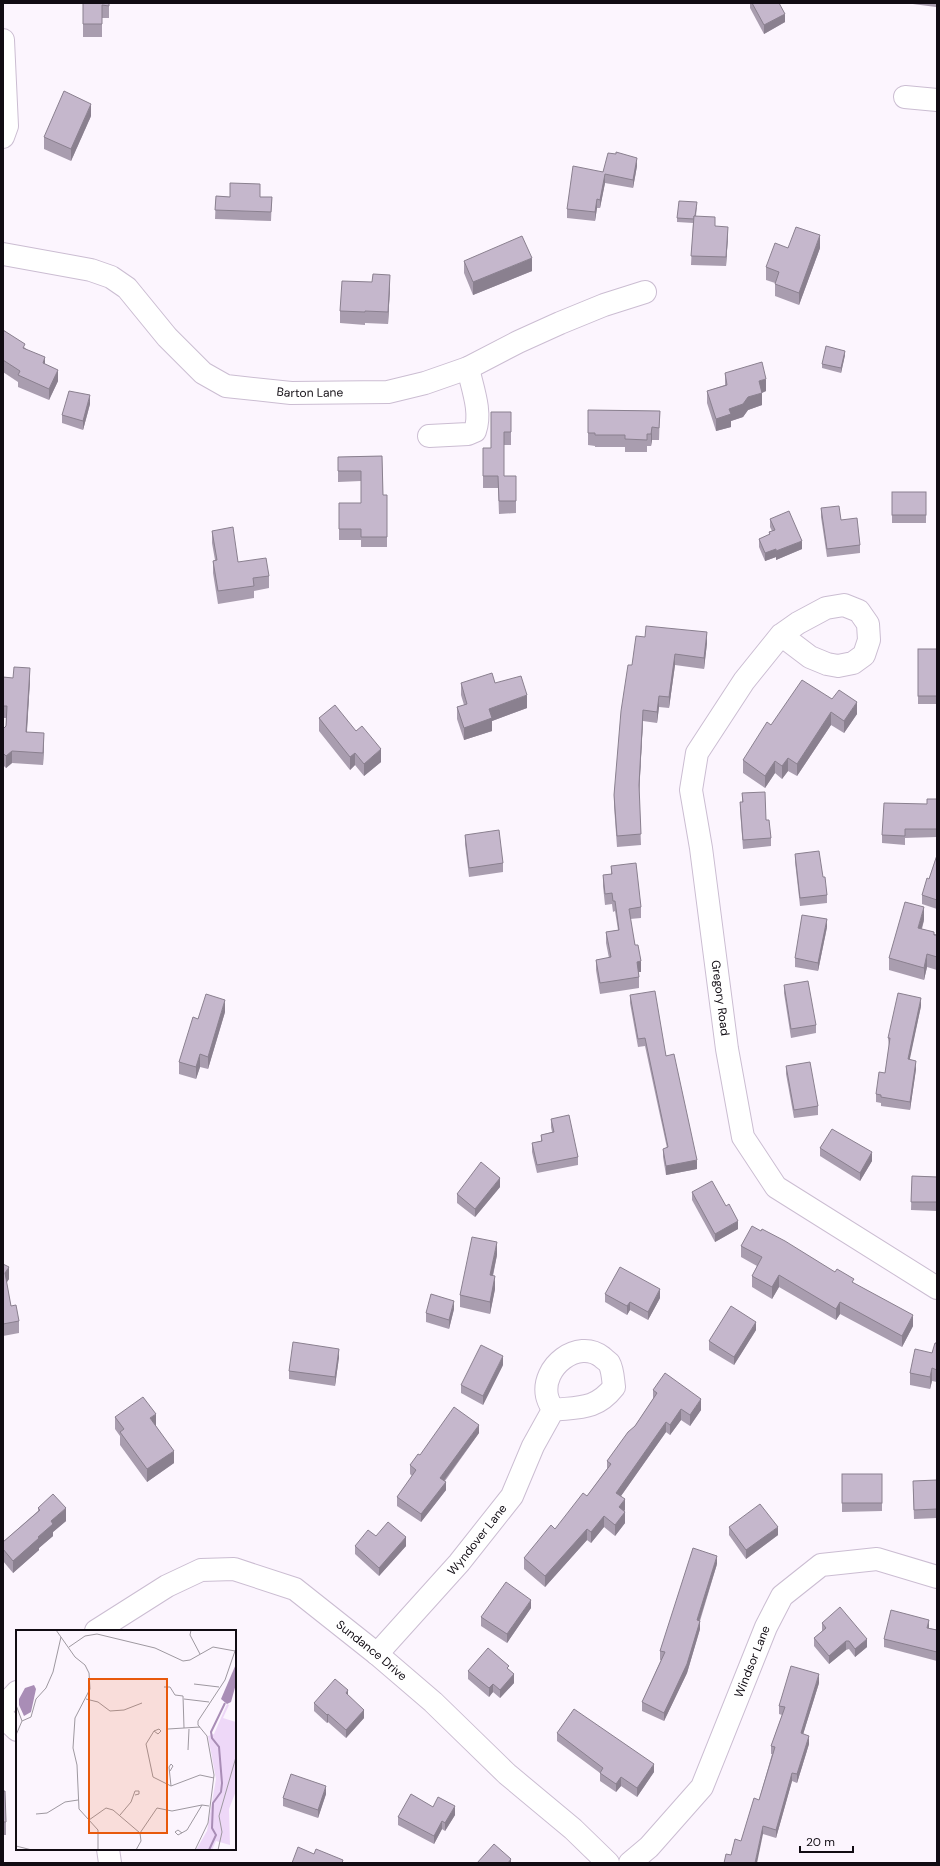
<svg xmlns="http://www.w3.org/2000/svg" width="940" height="1866" font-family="'DM Sans',sans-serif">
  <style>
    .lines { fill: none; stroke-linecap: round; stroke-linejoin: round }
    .minor-casing { stroke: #cbbdd2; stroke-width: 24 }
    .minor { stroke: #fff; stroke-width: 22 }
    .wall { fill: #a99daf }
    .shaded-wall { fill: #8a808f }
    .building { fill: #c5b7cc; stroke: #8a808f }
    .labels { text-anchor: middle; stroke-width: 3; stroke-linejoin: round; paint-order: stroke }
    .street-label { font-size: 12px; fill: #110c13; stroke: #fcf5fe }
    .inset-river { fill: none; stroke: #a98db6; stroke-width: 2 }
    .inset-road { fill: none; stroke: #9e98a0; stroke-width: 1 }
    .view { fill: #e8590c; fill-opacity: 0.15; stroke: #e8590c; stroke-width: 2 }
    .inset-edge { fill: none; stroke: #110c13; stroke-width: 2 }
  </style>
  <rect width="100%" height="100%" fill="#fcf5fe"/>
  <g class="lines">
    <g class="minor-casing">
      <g id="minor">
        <path d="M3,40L7,126L3,137"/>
        <path d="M905,97L937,100"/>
        <path id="s1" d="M3,254L91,270L111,277L127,288L167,337L203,373L226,386L291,393L388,392L425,383L468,368L518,342L560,323L604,305L645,292"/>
        <path d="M429,436L468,434L475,431C482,412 472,387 468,368"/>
        <path id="s2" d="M781,635L810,657L827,664L838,666L853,663L864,655L869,640L868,624L859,611L844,605L826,608L798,623L781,635L744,681L697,753L691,790L701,848L727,1049L743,1137L776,1187L937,1288"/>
        <path id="s3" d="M96,1631L167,1586L201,1570L234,1569L295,1589L377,1654L433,1702L507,1774L573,1829L608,1863"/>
        <path id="s4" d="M377,1654L459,1563L512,1496L533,1446L553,1410C551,1406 548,1401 547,1396C541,1367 578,1338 602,1357C604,1359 607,1361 609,1363C613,1370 613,1380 614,1387C596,1410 579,1407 553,1410"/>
        <path d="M3,1707L17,1692"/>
        <path d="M3,1717L17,1730"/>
        <path d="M108,1849L110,1863"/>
        <path id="s5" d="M630,1863L649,1847L702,1787L766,1627L782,1596L821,1565L877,1559L937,1577"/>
      </g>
    </g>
    <use href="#minor" class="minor"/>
  </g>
  <g class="wall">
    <path d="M83,3H109V18H102V37H83Z"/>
    <path d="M750,3H779L785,22L764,34L750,8Z"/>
    <path d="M905,3H937V4L936,7Z"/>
    <path d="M91,116L71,161L44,149V137Z"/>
    <path d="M637,166L633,188L605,183L600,208H597L595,221L567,218V209L603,172Z"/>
    <path d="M216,196L230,197H272L271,221L215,219Z"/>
    <path d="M697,207L696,216L715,226L728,236L726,266L691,265L693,223L677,222V218Z"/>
    <path d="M788,248H820L799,305L775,296V283L766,280V267Z"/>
    <path d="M464,261L532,271L473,295L464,273Z"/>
    <path d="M390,287L388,324L365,323V325L340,323V311Z"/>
    <path d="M3,330L45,364L58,381L49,400L18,387V382L3,372Z"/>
    <path d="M845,355L841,373L822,368V364Z"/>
    <path d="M725,373L766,391L762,393V405L748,410L743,417L731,421V427L716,431L707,403V391L725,385Z"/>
    <path d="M90,404L83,430L62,423V415Z"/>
    <path d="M588,410L660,411L659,440H652L651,446H647V452H625V447H595V446L588,445Z"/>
    <path d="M511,412V445H504V476H516V513L499,514L498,488H483V448H491Z"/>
    <path d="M382,456L383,495H387V547H361V540H339V503H361V481L338,482V457Z"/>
    <rect x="892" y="492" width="34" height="31"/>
    <path d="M821,508L841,520L860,545V553L827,557L821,517Z"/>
    <path d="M770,519L802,549L776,560V557L765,561L759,547V539L769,535V532L772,531L770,527Z"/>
    <path d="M212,531L238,562L269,576V588L254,591V598L218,604L213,573V561L215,560L212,543Z"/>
    <path d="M707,643L704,669L675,665L669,708L659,707L657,723L643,721L639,791L641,845L617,847L614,806V795L632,665Z"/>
    <rect x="918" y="649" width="19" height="55"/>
    <path d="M3,677L30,680L27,732L44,745L43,765L12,763L6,768L3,765V729L6,726V718H3Z"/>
    <path d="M461,683H495L527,708L492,721V731L464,740L457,719V707L464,705L461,695Z"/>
    <path d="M832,699L857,714L844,733L831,725L797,776L788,771L782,779L775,773L765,788L743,773V760Z"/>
    <path d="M319,718L356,731L381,762L364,776L355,765L350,770L319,731Z"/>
    <path d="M742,793L766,820L771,838V846L743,849L740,810V802H742Z"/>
    <path d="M937,799V837L905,838V845L882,843V835L927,804Z"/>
    <path d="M465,835L503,863V872L469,877L465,844Z"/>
    <path d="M795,854L823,877L827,895V903L800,906L795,862Z"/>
    <path d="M937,855V909L922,904V895L929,879Z"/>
    <path d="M611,866L641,907V918L630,919L635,945L641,972H638L639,977V988L600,994L596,970V960L609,958L606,943V932L618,930L615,911L613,912L612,904L605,905L603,886V875L611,874Z"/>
    <path d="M924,920L922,929L937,935V970L927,967L924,980L889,970V958Z"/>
    <path d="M827,927L818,971L795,967V958Z"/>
    <path d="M784,985L816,1025V1033L791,1038L784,993Z"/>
    <path d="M630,995L666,1056L697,1169L666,1175L663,1157V1149L667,1148L645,1046L638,1047L630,1003Z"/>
    <path d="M921,1006L909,1060L916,1069L910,1110L881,1106V1103L876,1102V1094L885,1073L889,1047L888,1038Z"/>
    <path d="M225,1012L208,1069L200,1067L196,1079L179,1074V1062L198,1019Z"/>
    <path d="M786,1066L818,1106V1115L794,1118L786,1074Z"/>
    <path d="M551,1119L578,1157V1165L537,1173L532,1152V1143L541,1141V1135L552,1132L551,1127Z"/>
    <path d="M820,1148L872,1161L860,1181L820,1156Z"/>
    <path d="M912,1176L937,1177V1211L911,1210Z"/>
    <path d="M500,1187L475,1217L457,1203V1194Z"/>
    <path d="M692,1192L738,1229L715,1242L692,1200Z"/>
    <path d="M761,1231L854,1284L913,1326L902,1347L840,1314L836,1320L779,1287L772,1299L752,1287V1276L757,1266L741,1257V1246Z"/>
    <path d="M497,1255L493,1276L495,1289L490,1314L460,1307V1295Z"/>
    <path d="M3,1264L9,1279L6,1283L11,1306L19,1321V1333L3,1336Z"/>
    <path d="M605,1294L660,1298L648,1320L630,1310L627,1315L605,1302Z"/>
    <path d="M454,1309L449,1329L426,1322V1313Z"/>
    <path d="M756,1330L734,1365L709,1350V1341Z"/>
    <path d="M937,1343V1382L932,1381L930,1389L910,1385V1373L932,1353Z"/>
    <path d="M339,1357L335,1386L289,1379V1371Z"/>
    <path d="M503,1365L483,1405L461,1393V1385Z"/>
    <path d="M653,1390L701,1410L690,1426L681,1420L670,1435L666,1432L621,1496L625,1510L624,1511L625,1523L615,1536L604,1527L591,1543L587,1540L545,1587L524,1569V1558L555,1529L587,1496L607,1469V1461L635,1426L653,1399Z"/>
    <path d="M115,1417L156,1426L174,1463L147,1482L120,1445V1436L115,1429Z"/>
    <path d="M479,1433L445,1481L446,1490L421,1522L397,1506V1497L412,1476L410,1474V1465L420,1455Z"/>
    <path d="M842,1474H882V1511L842,1512Z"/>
    <path d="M937,1480V1518L914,1519L913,1489Z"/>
    <path d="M38,1508L66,1521L53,1532V1536L39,1548V1550L13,1573L3,1561V1542L38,1511Z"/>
    <path d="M729,1527L778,1535L746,1559L729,1535Z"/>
    <path d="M376,1536L406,1546L379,1576L355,1554V1546Z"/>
    <path d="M717,1564L700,1621V1629L687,1673L664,1721L642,1711V1702L661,1660H660V1651Z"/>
    <path d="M531,1608L507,1643L481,1626V1617Z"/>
    <path d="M822,1623L867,1647L855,1657L849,1649L846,1650L829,1664L814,1646V1638L822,1631Z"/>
    <path d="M929,1628L937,1630V1661L884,1647V1639Z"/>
    <path d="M509,1669L514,1683L500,1698L493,1692L489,1697L468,1679V1671Z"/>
    <path d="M819,1683L803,1734L809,1744L797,1783L792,1781L776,1838L763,1834L731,1855L741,1841L759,1800L772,1754H771V1746L782,1715L779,1714V1706Z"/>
    <path d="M348,1696L364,1718L346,1738L328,1722L327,1723L314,1711V1703Z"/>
    <path d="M557,1733L654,1772L637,1797L621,1786L616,1792L600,1781V1773L557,1741Z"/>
    <path d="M3,1791L6,1822V1835H3Z"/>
    <path d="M326,1794L318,1818L283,1806V1798Z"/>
    <path d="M433,1807L455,1815L445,1831L442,1829L434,1844L398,1825V1817Z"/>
  </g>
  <g class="shaded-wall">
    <path d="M785,14V22L764,34V25Z"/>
    <path d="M91,104V116L71,161V149Z"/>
    <path d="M637,158V166L633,188V180Z"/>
    <path d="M605,174V183L600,208V200Z"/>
    <path d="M597,199V208L595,221V212Z"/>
    <path d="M728,227V236L726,266V257Z"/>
    <path d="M820,235V248L799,305V293Z"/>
    <path d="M532,258V271L473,295V282Z"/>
    <path d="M390,275V287L388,324V312Z"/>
    <path d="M845,351V355L841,373V368Z"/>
    <path d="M45,357V369L43,363Z"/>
    <path d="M58,370V381L49,400V389Z"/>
    <path d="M766,379V391L759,394V381Z"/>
    <path d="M762,393V405L748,410L743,417L731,421V427L716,431V419L729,409L748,397Z"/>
    <path d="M90,395V404L83,430V421Z"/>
    <path d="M652,427V440L651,446V434Z"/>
    <path d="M802,541V549L776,560V551Z"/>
    <path d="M776,549V557L765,561V553Z"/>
    <path d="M707,632V643L704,669V658Z"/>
    <path d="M675,654V665L669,708V697Z"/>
    <path d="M30,668V680L26,744V732Z"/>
    <path d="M527,695V708L492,721V731L464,740V728L489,709Z"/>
    <path d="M659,696V707L657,723V712Z"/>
    <path d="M857,702V714L844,733V721Z"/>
    <path d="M643,710V721L639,796V785Z"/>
    <path d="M831,712V725L797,776V764Z"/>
    <path d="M44,733V745L43,765V753Z"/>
    <path d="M381,749V762L364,776V764Z"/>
    <path d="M12,751V763L6,768V756Z"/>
    <path d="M355,753V765L350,770V757Z"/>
    <path d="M788,758V771L782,779V766Z"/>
    <path d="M775,761V773L765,788V776Z"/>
    <path d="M924,907V920L918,940V928Z"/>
    <path d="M827,919V927L818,971V963Z"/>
    <path d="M927,954V967L924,980V968Z"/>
    <path d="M641,961V972H637V962Z"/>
    <path d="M921,998V1006L908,1068V1059Z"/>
    <path d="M225,1000V1012L208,1069V1057Z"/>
    <path d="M200,1054V1067L196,1079V1067Z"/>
    <path d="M916,1061V1069L910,1110V1102Z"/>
    <path d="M872,1152V1161L860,1181V1173Z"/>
    <path d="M697,1160V1169L666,1175V1166Z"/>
    <path d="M500,1178V1187L475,1217V1209Z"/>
    <path d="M738,1221V1229L715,1242V1234Z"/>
    <path d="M497,1242V1255L490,1288V1275Z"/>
    <path d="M9,1267V1279L5,1285V1273Z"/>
    <path d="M779,1275V1287L772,1299V1287Z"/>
    <path d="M495,1276V1289L490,1314V1302Z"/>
    <path d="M660,1289V1298L648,1320V1312Z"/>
    <path d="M454,1301V1309L449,1329V1320Z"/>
    <path d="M630,1302V1310L627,1315V1306Z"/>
    <path d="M840,1302V1314L836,1320V1309Z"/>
    <path d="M913,1315V1326L902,1347V1336Z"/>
    <path d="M756,1322V1330L734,1365V1357Z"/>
    <path d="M339,1349V1357L335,1386V1377Z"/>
    <path d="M503,1356V1365L483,1405V1396Z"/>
    <path d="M932,1368V1381L930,1389V1377Z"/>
    <path d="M701,1399V1410L690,1426V1415Z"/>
    <path d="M681,1409V1420L670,1435V1425Z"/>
    <path d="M156,1414V1427L150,1418Z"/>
    <path d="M666,1422V1432L616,1503V1493Z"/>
    <path d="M479,1425V1433L440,1486V1478Z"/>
    <path d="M174,1451V1463L147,1482V1469Z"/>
    <path d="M446,1482V1490L421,1522V1514Z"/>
    <path d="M625,1499V1510L619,1518V1507Z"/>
    <path d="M66,1508V1521L53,1532V1536L39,1548V1550L13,1573V1561L38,1537L51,1521Z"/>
    <path d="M625,1512V1523L615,1536V1525Z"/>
    <path d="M604,1516V1527L591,1543V1532Z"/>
    <path d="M778,1527V1535L746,1559V1550Z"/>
    <path d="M587,1529V1540L545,1587V1576Z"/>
    <path d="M406,1537V1546L379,1576V1568Z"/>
    <path d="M717,1556V1564L697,1628V1620Z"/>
    <path d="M531,1600V1608L507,1643V1634Z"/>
    <path d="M929,1620V1628H927Z"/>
    <path d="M700,1621V1629L687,1673L664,1721V1713Z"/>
    <path d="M867,1639V1647L855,1657V1649Z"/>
    <path d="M846,1641V1650L829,1664V1656Z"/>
    <path d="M514,1674V1683L500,1698V1690Z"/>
    <path d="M819,1674V1683L801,1741V1733Z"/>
    <path d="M493,1684V1692L489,1697V1688Z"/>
    <path d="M348,1690V1699L346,1693Z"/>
    <path d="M364,1710V1718L346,1738V1730Z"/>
    <path d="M328,1714V1722L327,1723V1715Z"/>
    <path d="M809,1736V1744L797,1783V1774Z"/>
    <path d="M654,1764V1772L637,1797V1788Z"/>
    <path d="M792,1773V1781L776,1838V1830Z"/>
    <path d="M621,1777V1786L616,1792V1784Z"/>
    <path d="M326,1786V1794L318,1818V1810Z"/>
    <path d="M455,1806V1815L445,1831V1823Z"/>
    <path d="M442,1821V1829L434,1844V1836Z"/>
    <path d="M763,1826V1834L757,1863H755Z"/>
    <path d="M511,1859V1863H508Z"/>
  </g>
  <g class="building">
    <path d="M83,3H109V6L102,5V24H83Z"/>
    <path d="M752,3H779L785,14L764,25Z"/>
    <path d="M64,91L91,104L71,149L44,137Z"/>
    <path d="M616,152L637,158L633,180L605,174L600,200L597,199L595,212L567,209L573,166L603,172L608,153L616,154Z"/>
    <path d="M230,183L260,184V197H272L271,212L215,210L216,196L230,197Z"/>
    <path d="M679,201L697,202L695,216H694V219L677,218Z"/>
    <path d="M694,216L715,217V226L728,227L726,257L691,256Z"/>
    <path d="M796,227L820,235L799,293L775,284L779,272L766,267L775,243L788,248Z"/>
    <path d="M522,236L532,258L473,282L464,261Z"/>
    <path d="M373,274L390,275L388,312L365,311V312L340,311L342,281L372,282Z"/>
    <path d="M3,330L25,344L23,348L45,357L43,363L58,370L49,389L18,375L20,371L3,360Z"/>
    <path d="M826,346L845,351L841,368L822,364Z"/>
    <path d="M762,362L766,379L759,381L762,393L748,397L743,404L729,409L731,414L716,419L707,391L727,385L725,373Z"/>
    <path d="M69,391L90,395L83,421L62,415Z"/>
    <path d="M588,410L660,411L659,428L652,427L651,434H647V440L625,439V435H595V433H588Z"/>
    <path d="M491,412H511V432H504V476H516V501H499L498,476H483V448H491Z"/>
    <path d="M382,456L383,495H387V537H361V529H339V503H361V471H338V457Z"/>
    <rect x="892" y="492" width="34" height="23"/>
    <path d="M839,506L841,520L857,518L860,545L827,549L821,508Z"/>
    <path d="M789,511L802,541L776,551V549L765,553L759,539L770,534L769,532L775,530L770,519Z"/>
    <path d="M233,527L238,562L266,558L269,576L253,578L254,586L218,591L213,561L217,560L212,531Z"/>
    <path d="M646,626L707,632L704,658L675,654L669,697L659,696L657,712L643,710L639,785L641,834L617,836L614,795L621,711L628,665H632L636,636L645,637Z"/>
    <rect x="918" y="649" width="19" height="47"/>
    <path d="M14,667L30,668L26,732L44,733L43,753L12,751L6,756L3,753V729L6,726L7,706H3V677L13,678Z"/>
    <path d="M492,673L495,683L521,676L527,695L489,709L492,718L464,728L457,707L467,704L461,683Z"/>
    <path d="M802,680L832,699L839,690L857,702L844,721L831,712L797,764L788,758L782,766L775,761L765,776L743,760L767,722L771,725Z"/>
    <path d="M335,705L356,731L362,726L381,749L364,764L355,753L350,757L319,718Z"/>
    <path d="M765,792L766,820H769L771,838L743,840L740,802H743L742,793Z"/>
    <path d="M927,799H937V829H905V836L882,835L884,803L927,804Z"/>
    <path d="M499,830L503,863L469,868L465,835Z"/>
    <path d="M819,851L823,877H825L827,895L800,898L795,854Z"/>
    <path d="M937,855V900L922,895L927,878L929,879Z"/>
    <path d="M636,863L641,907L629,909L635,945H638L641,961L637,962L639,977L600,983L596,960L611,957L606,932L619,930L615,901H613L612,893L605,894L603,875L612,874L611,866Z"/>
    <path d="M905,902L924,907L918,928L934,932V935H937V957L927,954L924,968L889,958Z"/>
    <path d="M802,915L827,919L818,963L795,958Z"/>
    <path d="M808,981L816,1025L791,1029L784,985Z"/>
    <path d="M655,991L666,1056L674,1054L697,1160L666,1166L663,1149L668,1147L645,1038L638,1039L630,995Z"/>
    <path d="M898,993L921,998L908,1059L916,1061L910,1102L881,1097V1095L876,1094L879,1072L885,1073L890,1038H888Z"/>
    <path d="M206,994L225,1000L208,1057L200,1054L196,1067L179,1062L193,1017L198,1019Z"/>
    <path d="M810,1062L818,1106L794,1110L786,1066Z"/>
    <path d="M569,1115L578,1157L537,1165L532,1143L542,1141L541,1135L554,1132L551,1119Z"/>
    <path d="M832,1129L872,1152L860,1173L820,1148Z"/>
    <path d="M481,1162L500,1178L475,1209L457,1194Z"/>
    <path d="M912,1176L937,1177V1202H911Z"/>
    <path d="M712,1181L726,1206L729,1204L738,1221L715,1234L692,1192Z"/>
    <path d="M752,1226L761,1231L762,1229L785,1241L835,1272L837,1269L854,1279L852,1282L913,1315L902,1336L840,1302L836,1309L779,1275L772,1287L752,1276L762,1257L741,1246Z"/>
    <path d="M472,1237L497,1242L490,1275L495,1276L490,1302L460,1295Z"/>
    <path d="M3,1264L9,1267L5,1273L11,1306L16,1305L19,1321L3,1324Z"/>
    <path d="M620,1267L660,1289L648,1312L630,1302L627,1306L605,1294Z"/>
    <path d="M431,1294L454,1301L449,1320L426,1313Z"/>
    <path d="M731,1306L756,1322L734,1357L709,1341Z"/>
    <path d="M293,1342L339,1349L335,1377L289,1371Z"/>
    <path d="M935,1343H937V1370L932,1368L930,1377L910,1373L915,1349L932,1353Z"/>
    <path d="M481,1345L503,1356L483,1396L461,1385Z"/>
    <path d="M665,1373L701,1399L690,1415L681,1409L670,1425L666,1422L616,1493L625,1499L619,1507L625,1512L615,1525L604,1516L591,1532L587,1529L545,1576L524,1558L551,1525L555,1529L583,1493L587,1496L611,1464L607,1461L628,1432L635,1426L657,1393L653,1390Z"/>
    <path d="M143,1397L156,1414L150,1418L174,1451L147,1469L120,1432L124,1429L115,1417Z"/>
    <path d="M454,1407L479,1425L440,1478L446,1482L421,1514L397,1497L416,1470L410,1465L418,1454L420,1455Z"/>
    <rect x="842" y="1474" width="40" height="29"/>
    <path d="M937,1480V1509L914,1510L913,1481Z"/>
    <path d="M53,1494L66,1508L51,1521L53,1524L38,1537L39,1538L13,1561L3,1549V1542L40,1510L38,1508Z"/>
    <path d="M760,1504L778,1527L746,1550L729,1527Z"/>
    <path d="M388,1522L406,1537L379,1568L355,1546L368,1530L376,1536Z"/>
    <path d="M693,1548L717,1556L697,1620L700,1621L687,1664L664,1713L642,1702L665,1652L660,1651Z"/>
    <path d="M506,1582L531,1600L507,1634L481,1617Z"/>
    <path d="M840,1607L867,1639L855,1649L849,1641H846L829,1656L814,1638L826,1628L822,1623Z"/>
    <path d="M891,1610L929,1620L927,1628L937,1630V1652L884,1639Z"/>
    <path d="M488,1648L509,1666L507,1668L514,1674L500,1690L493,1684L489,1688L468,1671Z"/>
    <path d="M791,1666L819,1674L801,1733L809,1736L797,1774L792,1773L776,1830L763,1826L755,1863H724L726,1854L731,1855L735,1839L741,1841L754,1798L759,1800L775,1747L771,1746L785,1707L779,1706Z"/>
    <path d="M335,1679L348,1690L346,1693L364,1710L346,1730L328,1714L327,1715L314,1703Z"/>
    <path d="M574,1709L654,1764L637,1788L621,1777L616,1784L600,1773L603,1768L557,1733Z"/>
    <path d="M291,1774L326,1786L318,1810L283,1798Z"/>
    <path d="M3,1791H5L6,1822H3Z"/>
    <path d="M411,1794L433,1807L438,1797L455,1806L445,1823L442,1821L434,1836L398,1817Z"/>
    <path d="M494,1844L511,1859L508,1863H477Z"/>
    <path d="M298,1847L314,1854L316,1849L343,1860L342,1863H292Z"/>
  </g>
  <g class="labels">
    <g class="street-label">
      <text dy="4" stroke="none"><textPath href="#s1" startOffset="355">Barton Lane</textPath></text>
      <text dy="4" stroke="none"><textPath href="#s2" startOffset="622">Gregory Road</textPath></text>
      <text dy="4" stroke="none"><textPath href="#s4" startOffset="152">Wyndover Lane</textPath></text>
      <text dy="4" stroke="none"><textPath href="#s3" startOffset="317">Sundance Drive</textPath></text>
      <text dy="4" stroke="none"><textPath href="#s5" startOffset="240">Windsor Lane</textPath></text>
    </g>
  </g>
  <g transform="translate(16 1630)">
    <rect width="220" height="220" fill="#fcf5fe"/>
    <path d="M211,74L213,75L207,88L220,92V161L213,179L214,215L200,211L196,220H180L191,201L200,149L192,106L198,104Z" fill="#eed8f8"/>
    <path d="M220,34V54L215,72L211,74L205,69ZM18,55L20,59L15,82L8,86L3,75V69L9,58Z" fill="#a98db6"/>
    <path class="inset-river" d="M193,220L200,205L196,198L197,173L205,162L206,153L203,117L196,108L195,102L209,73"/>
    <path class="inset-road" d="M40,0L59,27L69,35L73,43L74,59L59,88L57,118L61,135L63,179L82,200V220M175,0L174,5L184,24M53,17L69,6L81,4L139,18L167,31L174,30L197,17L219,21M178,54L203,57M148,57H154L159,65L167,66L168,98M70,69L82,72L94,81L108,80L126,73M168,69L193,72M0,75L6,91M152,99L184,97M138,101L142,104L145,101L143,99L138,101L130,114L137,147L155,156L184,145L198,148M0,105L6,91L15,87L20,69L30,58L37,42L45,7M172,120L173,99M154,141L157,136L155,134L153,137L155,156M20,184L31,183L49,172L62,170M104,185L115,172L119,161H123V164L119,165M73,190L90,178L97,180L124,203L125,211L120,220M124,203L141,178L156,181L186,175M166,203L162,200L159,202L162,205L171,200L186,175L193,176M0,216L16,220M179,220L192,193L198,145L191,106L182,95V91L209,50L220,18M202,220L206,202L203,186L220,127"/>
    <path class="view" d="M73,49H151V203H73Z"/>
    <rect width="220" height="220" class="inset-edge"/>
  </g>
  <rect width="940" height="1866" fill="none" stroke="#110c13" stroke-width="8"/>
  <path d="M800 1846v6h53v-6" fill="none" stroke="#110c13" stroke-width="2"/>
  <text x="806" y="1846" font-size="12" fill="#110c13" stroke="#fcf5fe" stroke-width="3" paint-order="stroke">20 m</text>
</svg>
